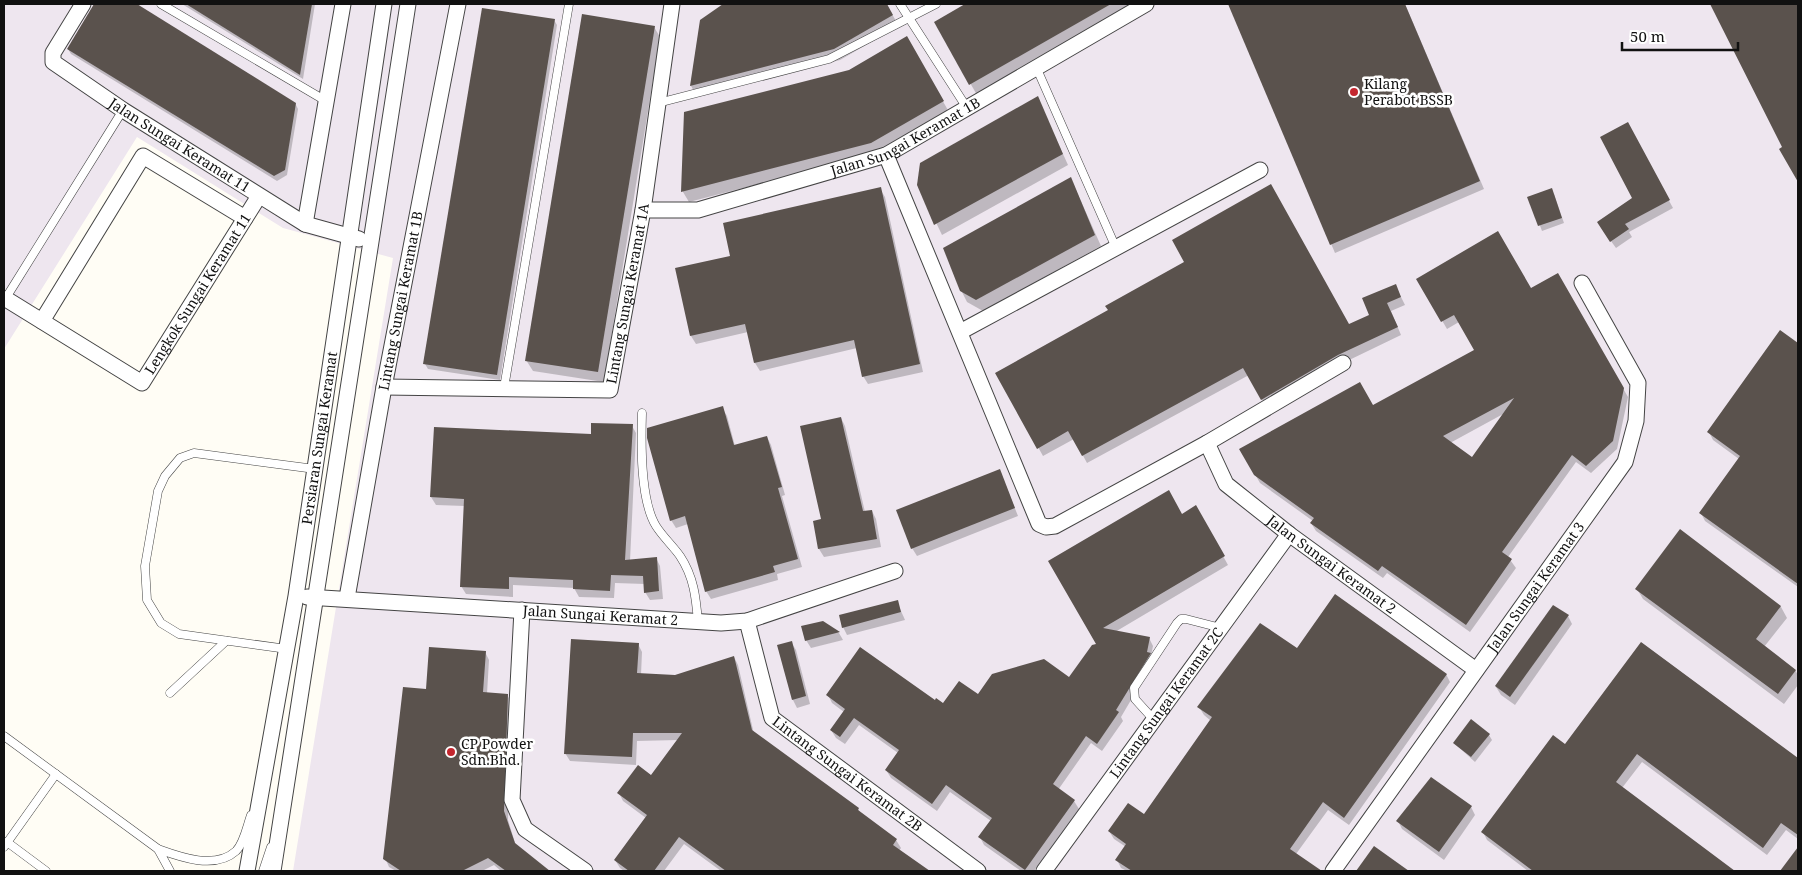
<svg xmlns="http://www.w3.org/2000/svg" width="1802" height="875" font-family="'Noto Serif',serif">
  <style>
    .industrial { fill: #eee6ef }
    .shadow { fill: #0003; fill-rule: evenodd }
    .building { fill: #5a524d; fill-rule: evenodd }
    .lines { fill: none; stroke-linecap: round; stroke-linejoin: round }
    .service-casing { stroke: #444; stroke-width: 9 }
    .minor-casing { stroke: #444; stroke-width: 17 }
    .service { stroke: #fff; stroke-width: 8 }
    .minor { stroke: #fff; stroke-width: 15 }
    .poi-dot { fill: #c4262e; stroke: #fff; stroke-width: 2 }
    .labels { text-anchor: middle; stroke-width: 5; stroke-linejoin: round; paint-order: stroke }
    .poi-label { font-size: 14px; fill: #111; stroke: #fff; text-anchor: start }
    .street-label { font-size: 14px; fill: #111; stroke: #fff }
  </style>
  <rect width="100%" height="100%" fill="#fffdf5"/>
  <path class="industrial" d="M4,4H1798V871H293L393,258L283,228L137,137L4,349Z"/>
  <g class="shadow">
    <path d="M96,4H134L295,103L298,109L287,175L277,181L71,54L68,49Z"/>
    <path d="M182,4H315L303,79Z"/>
    <path d="M726,4H886L899,26L840,60L697,96L691,86L701,20Z"/>
    <path d="M967,4H1136L977,95L935,22Z"/>
    <path d="M1229,4H1405L1484,189L1335,253Z"/>
    <path d="M1712,4H1798V180L1780,149L1784,147Z"/>
    <path d="M554,20L557,25L500,380L428,369L425,364Z"/>
    <path d="M654,27L660,37L604,382L533,371L526,360Z"/>
    <path d="M907,38L949,112L878,153L689,202L683,192L685,113L849,71Z"/>
    <path d="M1037,97L1068,165L942,235L918,185Z"/>
    <path d="M1627,124L1673,208L1629,232L1632,237L1616,248L1603,230L1634,198Z"/>
    <path d="M1071,179L1101,246L983,311L967,302L961,290Z"/>
    <path d="M880,189L885,197L923,372L868,384L863,376L857,348L760,371L755,363L748,332L696,344L691,336L677,269L732,257Z"/>
    <path d="M1554,194L1564,223L1542,231L1529,197Z"/>
    <path d="M1557,274L1628,397L1617,449L1591,473L1576,462L1508,557L1516,568L1470,632L1387,573L1383,578L1316,531L1311,523L1313,521L1260,483L1241,450L1372,407L1476,350L1459,322L1447,329L1418,279L1530,290ZM1505,413L1472,459L1450,443Z"/>
    <path d="M1395,285L1405,305L1391,311L1401,335L1343,363L1266,407L1249,375L1087,463L1074,439L1043,456L997,374L1348,326L1371,316Z"/>
    <path d="M1780,332L1798,345V587L1705,521L1701,513L1739,459L1713,440L1709,432Z"/>
    <path d="M722,408L727,416L735,446L767,437L771,445L785,495L782,496L802,567L777,574L778,580L711,599L706,591L688,524L676,528L671,520Z"/>
    <path d="M841,418L845,426L865,512L872,511L876,519L881,547L824,557L819,549L814,522L823,520Z"/>
    <path d="M632,426L636,433L630,561L656,558L660,566L663,599L650,600L645,592V584L615,583L614,598L579,597L574,588L513,585V597L466,594L461,586L465,506L436,505L431,497L592,435Z"/>
    <path d="M1000,471L1018,516L917,556L912,548Z"/>
    <path d="M1196,507L1228,565L1115,632L1149,638L1153,646L1151,656L1154,661L1121,717L1123,721L1102,751L1091,743L1058,790L1074,801L1079,809L1034,871H1021L984,845L980,837L991,821L950,792L937,811L891,778L886,770L898,753L859,725L845,744L836,738L831,730L844,712L832,703L828,695L935,701L944,705L1070,678L1097,645L1050,561L1182,515Z"/>
    <path d="M1680,531L1781,607L1787,618L1764,647L1795,670L1798,675V685L1784,704L1643,599L1637,589Z"/>
    <path d="M897,602L905,620L847,635L843,627Z"/>
    <path d="M1568,616L1572,624L1515,705L1501,695L1496,687Z"/>
    <path d="M823,622L839,633L843,640L811,648L806,640Z"/>
    <path d="M791,642L796,650L810,704L797,708L793,700L779,646Z"/>
    <path d="M1642,643L1798,759V839L1786,830L1767,855L1642,762L1622,788L1733,871H1528L1487,840L1483,832L1566,746Z"/>
    <path d="M638,644L642,652L641,675L675,677L734,657L738,665L754,734L858,809L861,814L896,840L901,848L899,851L927,871H721L684,844L664,871H624L620,868L615,860L646,818L623,801L619,793L651,776L678,740L637,741L636,765L570,761L565,753Z"/>
    <path d="M1297,650L1446,674L1450,682L1349,825L1328,810L1296,854L1316,871H1127L1121,868L1117,860L1126,847L1114,839L1109,831L1144,815L1211,721L1204,715L1199,707Z"/>
    <path d="M485,652L489,660L487,694L507,695L512,703L508,820L516,846L549,871H501L494,865L482,871H396L389,867L385,858L427,690Z"/>
    <path d="M1489,735L1492,740L1475,762L1454,743Z"/>
    <path d="M1471,807L1475,815L1444,860L1402,829L1398,821Z"/>
  </g>
  <g class="building">
    <path d="M94,4H137L296,103L285,170L274,176L67,49Z"/>
    <path d="M186,4H312L300,75Z"/>
    <path d="M723,4H887L893,15L834,49L690,86L700,20Z"/>
    <path d="M965,4H1111L969,85L934,22Z"/>
    <path d="M1228,4H1405L1480,181L1330,245Z"/>
    <path d="M1710,4H1798V182L1779,149L1782,147Z"/>
    <path d="M482,8L555,19L497,375L423,364Z"/>
    <path d="M582,14L655,26L598,372L525,361Z"/>
    <path d="M907,36L944,101L871,143L681,192L684,112L849,70Z"/>
    <path d="M1038,96L1063,154L934,225L917,185L920,163Z"/>
    <path d="M1628,122L1670,200L1625,224L1629,229L1610,242L1597,222L1632,198L1600,137Z"/>
    <path d="M1071,177L1095,235L976,300L960,291L943,248Z"/>
    <path d="M1271,184L1349,324L1369,315L1362,298L1396,284L1401,297L1387,303L1398,327L1338,355L1261,400L1243,368L1082,456L1068,431L1037,449L995,373L1108,310L1105,306L1184,262L1172,240Z"/>
    <path d="M881,187L920,364L862,377L854,340L754,363L745,324L690,336L675,268L730,256L723,223Z"/>
    <path d="M1552,188L1562,218L1538,226L1527,197Z"/>
    <path d="M1498,231L1531,288L1558,273L1624,388L1613,441L1586,466L1572,455L1502,552L1512,559L1466,625L1382,566L1378,571L1310,523L1314,518L1254,475L1239,449L1360,382L1373,405L1474,350L1454,315L1441,322L1416,279ZM1514,398L1472,457L1443,436Z"/>
    <path d="M1780,330L1798,343V584L1699,513L1740,456L1707,432Z"/>
    <path d="M723,406L734,445L767,436L782,487L778,488L798,559L773,566L775,572L705,592L685,516L670,521L647,438V428Z"/>
    <path d="M841,417L863,511L872,510L877,539L818,549L813,521L821,519L800,426Z"/>
    <path d="M591,423L633,424L625,560L657,557L659,591L644,593L643,576L611,575L610,591L573,589V580L509,577V589L460,587L464,499L430,497L434,427L591,434Z"/>
    <path d="M1000,469L1015,508L911,549L896,510Z"/>
    <path d="M1169,490L1182,514L1196,505L1225,556L1103,628L1150,637L1147,652L1151,653L1116,710L1119,712L1097,744L1086,736L1053,784L1075,800L1025,870L978,837L992,818L946,785L932,804L885,770L899,750L854,718L840,737L830,730L845,709L826,695L860,647L935,700L936,698L943,703L959,681L978,694L992,674L1044,659L1069,677L1092,645L1096,644L1048,561Z"/>
    <path d="M1680,529L1781,606L1756,639L1796,670L1778,694L1635,589Z"/>
    <path d="M1335,594L1447,674L1344,818L1323,802L1290,849L1322,871H1132L1115,860L1126,844L1108,831L1128,803L1144,814L1212,717L1197,707L1260,623L1297,648Z"/>
    <path d="M898,600L901,612L842,628L839,615Z"/>
    <path d="M1553,605L1569,615L1510,697L1495,686Z"/>
    <path d="M823,621L840,632L805,641L801,626Z"/>
    <path d="M571,639L639,643L637,673L675,675L734,656L752,730L859,808L858,810L897,839L893,845L930,871H726L679,837L654,871H629L614,860L647,815L617,793L638,765L651,775L682,733H633L632,757L564,754Z"/>
    <path d="M792,641L806,696L792,700L777,645Z"/>
    <path d="M1641,642L1798,758V835L1781,823L1763,848L1637,754L1616,782L1735,871H1533L1481,832L1553,735L1565,744Z"/>
    <path d="M429,647L486,651L483,692L508,694L504,811L515,843L550,871H506L488,858L462,871H401L383,859L403,687L426,689Z"/>
    <path d="M1471,719L1490,734L1471,757L1453,743Z"/>
    <path d="M1431,777L1472,806L1439,852L1396,821Z"/>
    <path d="M1374,846L1409,871H1356Z"/>
    <path d="M1798,847V871H1780Z"/>
  </g>
  <g class="lines">
    <g class="service-casing">
      <g id="service">
        <path d="M161,4L326,101"/>
        <path d="M900,4L967,108"/>
        <path d="M1037,69L1116,248"/>
        <path d="M658,103L829,59L936,4"/>
        <path d="M4,301L123,110"/>
        <path d="M504,388L569,4"/>
        <path d="M642,413C641,444 640,500 656,526C663,537 673,546 680,556C694,577 696,598 698,622"/>
        <path d="M287,649L179,634L161,623L147,600L145,566L158,491L165,476L180,458L194,453L315,469"/>
        <path d="M170,693L226,641"/>
        <path d="M1154,720L1135,699L1134,688L1177,623L1181,619H1186L1221,628"/>
        <path d="M4,736L158,849"/>
        <path d="M7,842L46,871"/>
        <path d="M4,847L56,774"/>
        <path d="M170,871L158,849C180,857 215,870 236,851C244,843 247,826 251,815"/>
        <path d="M263,871L271,847"/>
      </g>
    </g>
    <g class="minor-casing">
      <g id="minor">
        <path id="s1" d="M83,4L53,53V62L123,110L305,224L359,239"/>
        <path d="M886,155L1039,524L1046,527L1055,526L1207,443L1343,363"/>
        <path id="s2" d="M643,210H698L886,155L1146,4"/>
        <path d="M305,224L343,4"/>
        <path id="s3" d="M6,299L142,383L259,196"/>
        <path d="M42,321L143,156L245,218"/>
        <path d="M960,332L1260,170"/>
        <path id="s4" d="M384,387L610,390L643,210L672,4"/>
        <path id="s5" d="M1207,443L1226,484L1289,534L1476,670"/>
        <path id="s6" d="M307,597L721,623L747,621L895,571"/>
        <path id="s7" d="M347,598L384,387L458,4"/>
        <path d="M522,610L512,800L525,829L585,871"/>
        <path id="s8" d="M747,621L772,718L978,871"/>
        <path id="s9" d="M247,871L296,596L384,4"/>
        <path d="M273,871L408,4"/>
        <path id="s10" d="M1044,871L1289,534"/>
        <path id="s11" d="M1333,871L1625,462L1636,421L1638,383L1582,283"/>
      </g>
    </g>
    <use href="#service" class="service"/>
    <use href="#minor" class="minor"/>
  </g>
  <g class="poi-dot">
    <circle cx="1354" cy="92" r="5"/>
    <circle cx="451" cy="752" r="5"/>
  </g>
  <g class="labels">
    <g class="poi-label">
      <text x="1364" y="89">Kilang<tspan x="1364" dy="16">Perabot BSSB</tspan></text>
      <text x="461" y="749">CP Powder<tspan x="461" dy="16">Sdn.Bhd.</tspan></text>
    </g>
    <g class="street-label">
      <text dy="5" stroke="none"><textPath href="#s2" startOffset="276">Jalan Sungai Keramat 1B</textPath></text>
      <text dy="5" stroke="none"><textPath href="#s1" startOffset="218">Jalan Sungai Keramat 11</textPath></text>
      <text dy="5" stroke="none"><textPath href="#s3" startOffset="265">Lengkok Sungai Keramat 11</textPath></text>
      <text dy="5" stroke="none"><textPath href="#s4" startOffset="324">Lintang Sungai Keramat 1A</textPath></text>
      <text dy="5" stroke="none"><textPath href="#s7" startOffset="302">Lintang Sungai Keramat 1B</textPath></text>
      <text dy="5" stroke="none"><textPath href="#s9" startOffset="439">Persiaran Sungai Keramat</textPath></text>
      <text dy="5" stroke="none"><textPath href="#s5" startOffset="178">Jalan Sungai Keramat 2</textPath></text>
      <text dy="5" stroke="none"><textPath href="#s11" startOffset="349">Jalan Sungai Keramat 3</textPath></text>
      <text dy="5" stroke="none"><textPath href="#s6" startOffset="294">Jalan Sungai Keramat 2</textPath></text>
      <text dy="5" stroke="none"><textPath href="#s10" startOffset="208">Lintang Sungai Keramat 2C</textPath></text>
      <text dy="5" stroke="none"><textPath href="#s8" startOffset="194">Lintang Sungai Keramat 2B</textPath></text>
    </g>
  </g>
  <rect width="1802" height="875" fill="none" stroke="#111111" stroke-width="10"/>
  <path d="M1622 42v8h116v-8" fill="none" stroke="#111111" stroke-width="2.5"/>
  <text x="1630" y="42" font-size="15" fill="#111111" stroke="#ffffff" stroke-width="4" paint-order="stroke">50 m</text>
</svg>
